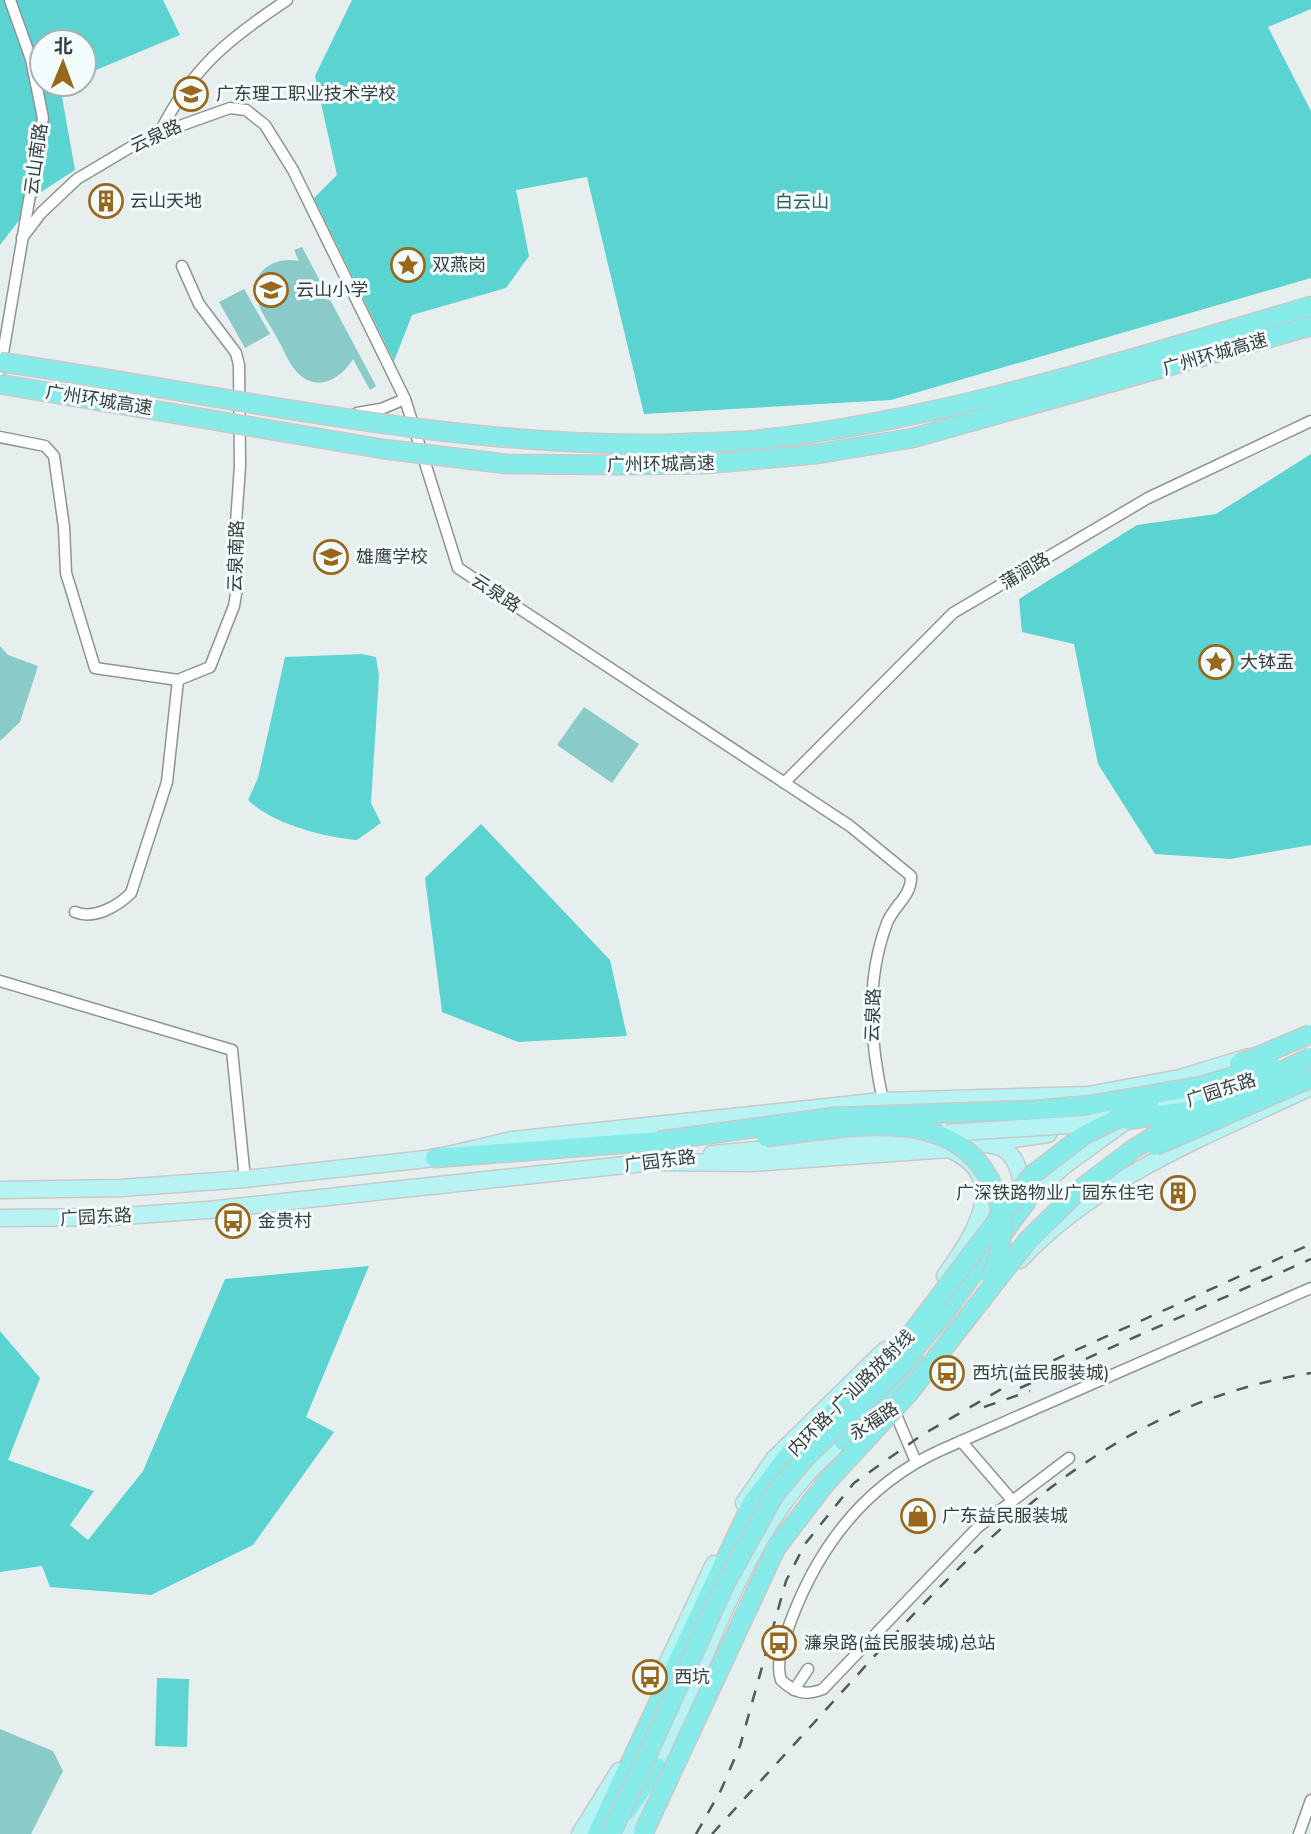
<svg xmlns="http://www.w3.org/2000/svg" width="1311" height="1834" font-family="'Nunito Sans','Noto Sans SC',sans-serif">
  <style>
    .green { fill: #8acac8 }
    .forest { fill: #5bd3d1 }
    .water { fill: #5ed5d3 }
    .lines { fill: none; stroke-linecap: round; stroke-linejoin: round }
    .street-casing { stroke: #8d9494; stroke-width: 13 }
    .primary-casing { stroke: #c8c9c9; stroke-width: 19 }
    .highway-casing { stroke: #c8c9c9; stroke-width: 21 }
    .street { stroke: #fff; stroke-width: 10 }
    .primary { stroke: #b6f3f2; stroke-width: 16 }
    .highway { stroke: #86ebe9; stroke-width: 18 }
    .rail { stroke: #545857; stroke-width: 2.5; stroke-dasharray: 12 12; stroke-linecap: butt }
    .primary-bridge-casing { stroke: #c8c9c9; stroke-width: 19; stroke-linecap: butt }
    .highway-bridge-casing { stroke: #c8c9c9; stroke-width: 21; stroke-linecap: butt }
    .primary-bridge { stroke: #b6f3f2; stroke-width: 16 }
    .highway-bridge { stroke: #86ebe9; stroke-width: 18 }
    .labels { text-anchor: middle; stroke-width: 6; stroke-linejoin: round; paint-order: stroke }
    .poi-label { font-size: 18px; fill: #3a3d3d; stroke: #f3fcfc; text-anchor: start }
    .street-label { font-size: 18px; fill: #3a3d3d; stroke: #f3fcfc }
    .park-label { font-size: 18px; fill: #2e6160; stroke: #f3fcfc }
  </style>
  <rect width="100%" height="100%" fill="#e6efee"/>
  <g class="green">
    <path d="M302,247L376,386L370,390L353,359C341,379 316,394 296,371C288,362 283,348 277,338C271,326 260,312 257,299C250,271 274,256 299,261L294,250Z"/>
    <path d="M244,289L270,334L245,348L219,302Z"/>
    <path d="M0,646L8,655L38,666L20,722L0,741Z"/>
    <path d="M584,707L639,744L612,783L557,745Z"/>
    <path d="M0,1729L53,1751L63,1771L31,1834H0Z"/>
  </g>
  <g class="forest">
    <path d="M0,0H163L180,35L84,75V42H42V84H64L60,86L75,170L41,192L0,245Z"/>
    <path d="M352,0H1311V9L1268,27L1311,111V278L891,400L644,414L587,177L516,190L529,256L506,288L412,315L394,361L314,198L337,175L315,76Z"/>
    <path d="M1311,454V845L1230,859L1155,854L1098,764L1074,644L1022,632L1019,599L1137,525L1216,514Z"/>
    <path d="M481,824L610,960L627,1036L518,1042L442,1012L425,878Z"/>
    <path d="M369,1266L306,1417L334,1432L253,1545L151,1595L50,1587L42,1566L0,1572V1331L40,1378L8,1460L94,1491L70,1525L88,1540L143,1471L225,1279Z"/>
  </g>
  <g class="water">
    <path d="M362,654L376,657L379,676L371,803L381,823L357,840C323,837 273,824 248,800L258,778L285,657Z"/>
    <path d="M157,1678L189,1679L187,1747L155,1746Z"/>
  </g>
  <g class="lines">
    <g class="street-casing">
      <g id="street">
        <path d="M160,132C192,68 228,39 287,0"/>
        <path d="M22,238L41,213L77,179L146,138L230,108L246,110L265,125L293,170L405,399L458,568L850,826L911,876C912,896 894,905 887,923C865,982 870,1041 883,1101"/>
        <path d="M0,371L43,118L31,59L10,0"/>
        <path d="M357,413L381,409L405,399"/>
        <path d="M0,437L45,446L54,456L64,527L66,573L95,668L178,680"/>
        <path d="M784,783L953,613L1148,498L1311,421"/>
        <path d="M75,912C94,920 118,906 131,893L167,782L178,680L210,667L234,606L237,588L234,551L240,466L239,365L236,353L199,304L182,266"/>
        <path d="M0,981L232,1050L245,1179"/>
        <path d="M894,1410L916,1462"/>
        <path d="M961,1441L1011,1499"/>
        <path d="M1069,1458L978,1527L823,1689C806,1696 795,1693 781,1680C775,1662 784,1640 790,1623C818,1547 866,1484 941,1450L1311,1288"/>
        <path d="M794,1690L808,1669"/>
        <path d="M1299,1834L1311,1800"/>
      </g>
    </g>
    <g class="primary-casing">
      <g id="primary">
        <path d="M993,1142L1048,1134L1053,1124L1047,1117"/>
        <path d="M951,1146C999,1141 1016,1141 1024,1194"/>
        <path d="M712,1154L923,1135"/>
        <path d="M654,1162L752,1163L949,1149C1014,1177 973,1237 945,1276"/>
        <path d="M0,1190L121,1188L245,1179L435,1158L512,1140L883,1101L1088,1095L1180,1078L1249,1057"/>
        <path d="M1015,1210L1065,1165L1123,1123"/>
        <path d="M0,1218L110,1217L207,1210L662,1161"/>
        <path d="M1020,1260C1097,1177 1211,1134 1311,1087"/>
        <path d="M744,1503L774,1459L885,1350"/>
        <path d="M658,1683L714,1564"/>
        <path d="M580,1834L619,1771"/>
        <path d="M628,1834C691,1718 738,1505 854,1434"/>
      </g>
    </g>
    <g class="highway-casing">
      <g id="highway">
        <path d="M668,444C700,442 732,443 764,439C946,420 1135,357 1311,306"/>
        <path d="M621,465L707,464L817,454L913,438L1311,326"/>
        <path d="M435,1158L658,1141"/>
        <path d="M942,1316L1026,1202"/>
        <path d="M843,1441L921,1366"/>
        <path d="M626,1811L657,1767"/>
        <path d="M597,1834L752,1503L791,1452L882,1366L914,1330"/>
      </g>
    </g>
    <use href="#street" class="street"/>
    <use href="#primary" class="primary"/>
    <use href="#highway" class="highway"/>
    <g class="rail">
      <path d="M1020,1388L1311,1259"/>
      <path d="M984,1407L1030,1391"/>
      <path d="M696,1834L721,1790L740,1746L786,1581L805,1544L854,1483L922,1435L1043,1365L1311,1244"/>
      <path d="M712,1834C764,1777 817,1720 869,1662C996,1524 1116,1404 1311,1373"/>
    </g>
    <g class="primary-bridge-casing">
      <g id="primary-bridge">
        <path d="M1164,1107L1226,1090"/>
        <path d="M946,1133L1085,1124L1108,1119"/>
      </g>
    </g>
    <g class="highway-bridge-casing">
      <g id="highway-bridge">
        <path d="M0,362C223,395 442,447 668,444"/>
        <path d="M0,384L383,449L507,464L621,465"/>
        <path d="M1239,1064L1311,1034"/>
        <path d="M1127,1120L1186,1111"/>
        <path d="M766,1137C839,1130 948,1100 990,1180C1008,1213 1004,1244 991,1278"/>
        <path d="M658,1141L835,1117L1035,1110L1091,1105L1201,1086L1271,1065"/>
        <path d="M1155,1146L1311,1078"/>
        <path d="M914,1330L1032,1175L1084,1135L1149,1103"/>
        <path d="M611,1834L726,1582L775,1494L805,1458L898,1369L942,1316"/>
        <path d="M643,1834L776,1548L825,1484L908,1394L1028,1240L1078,1191L1132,1150L1183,1118L1311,1057"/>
      </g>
    </g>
    <use href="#primary-bridge" class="primary-bridge"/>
    <use href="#highway-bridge" class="highway-bridge"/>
  </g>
  <defs>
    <g id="school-ring" transform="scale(1.75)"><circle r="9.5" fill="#f3fcfc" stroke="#99671b" stroke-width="1.5"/><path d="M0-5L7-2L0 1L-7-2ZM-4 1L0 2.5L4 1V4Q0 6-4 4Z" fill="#99671b"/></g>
    <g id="building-ring" transform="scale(1.75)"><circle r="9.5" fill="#f3fcfc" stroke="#99671b" stroke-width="1.5"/><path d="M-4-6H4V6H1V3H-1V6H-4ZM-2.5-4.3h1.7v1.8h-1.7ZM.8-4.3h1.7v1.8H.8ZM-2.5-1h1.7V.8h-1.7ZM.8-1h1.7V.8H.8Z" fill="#99671b"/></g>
    <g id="sight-ring" transform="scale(1.75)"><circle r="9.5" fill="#f3fcfc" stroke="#99671b" stroke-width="1.5"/><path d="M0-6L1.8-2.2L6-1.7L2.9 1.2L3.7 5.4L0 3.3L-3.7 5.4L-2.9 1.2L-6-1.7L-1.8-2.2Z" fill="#99671b"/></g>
    <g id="bus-ring" transform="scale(1.75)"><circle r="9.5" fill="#f3fcfc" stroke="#99671b" stroke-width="1.5"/><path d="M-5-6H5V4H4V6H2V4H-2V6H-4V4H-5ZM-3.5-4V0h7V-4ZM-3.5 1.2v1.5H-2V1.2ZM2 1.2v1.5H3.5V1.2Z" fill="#99671b"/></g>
    <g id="shop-ring" transform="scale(1.75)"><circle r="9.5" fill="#f3fcfc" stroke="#99671b" stroke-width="1.5"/><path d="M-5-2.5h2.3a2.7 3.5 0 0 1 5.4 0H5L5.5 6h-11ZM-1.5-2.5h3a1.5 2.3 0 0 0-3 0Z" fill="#99671b"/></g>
  </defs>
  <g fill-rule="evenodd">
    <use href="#school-ring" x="191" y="94"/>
    <use href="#building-ring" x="106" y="201"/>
    <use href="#sight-ring" x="408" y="265"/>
    <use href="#school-ring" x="271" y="290"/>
    <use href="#school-ring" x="331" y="557"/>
    <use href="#sight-ring" x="1216" y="662"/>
    <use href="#building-ring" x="1178" y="1193"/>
    <use href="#bus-ring" x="233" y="1221"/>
    <use href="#bus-ring" x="947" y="1373"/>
    <use href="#shop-ring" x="918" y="1516"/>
    <use href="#bus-ring" x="779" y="1643"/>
    <use href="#bus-ring" x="650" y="1677"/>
  </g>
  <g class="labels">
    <g class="poi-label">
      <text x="216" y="100">广东理工职业技术学校</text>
      <text x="130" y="207">云山天地</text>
      <text x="432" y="271">双燕岗</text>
      <text x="296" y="296">云山小学</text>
      <text x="356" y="563">雄鹰学校</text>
      <text x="1240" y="668">大钵盂</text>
      <text x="1154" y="1199" text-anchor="end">广深铁路物业广园东住宅</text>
      <text x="258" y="1227">金贵村</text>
      <text x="972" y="1379">西坑(益民服装城)</text>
      <text x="942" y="1522">广东益民服装城</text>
      <text x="804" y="1649">濂泉路(益民服装城)总站</text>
      <text x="674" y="1683">西坑</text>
    </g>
    <g class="street-label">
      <text transform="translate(156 136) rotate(-25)" y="6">云泉路</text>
      <text transform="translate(36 159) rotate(-82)" y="6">云山南路</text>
      <text transform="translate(1215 354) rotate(-16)" y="6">广州环城高速</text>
      <text transform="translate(99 400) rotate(9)" y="6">广州环城高速</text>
      <text transform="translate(661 464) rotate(-1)" y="6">广州环城高速</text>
      <text transform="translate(236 556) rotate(-88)" y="6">云泉南路</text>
      <text transform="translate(1025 571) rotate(-31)" y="6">蒲涧路</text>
      <text transform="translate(496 593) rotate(33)" y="6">云泉路</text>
      <text transform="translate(873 1015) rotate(-88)" y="6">云泉路</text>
      <text transform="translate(1221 1090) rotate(-18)" y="6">广园东路</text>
      <text transform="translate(660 1161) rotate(-7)" y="6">广园东路</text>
      <text transform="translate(96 1217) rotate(-3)" y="6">广园东路</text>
      <text transform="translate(851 1393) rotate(-45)" y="6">内环路-广汕路放射线</text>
      <text transform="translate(874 1421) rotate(-33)" y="6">永福路</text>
    </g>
    <g class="park-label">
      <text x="802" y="208">白云山</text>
    </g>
  </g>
  <g transform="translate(63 63) rotate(1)"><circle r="33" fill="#f3fcfc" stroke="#a9b0b0" stroke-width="2"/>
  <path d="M0-5L12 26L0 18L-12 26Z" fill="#99671b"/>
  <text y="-10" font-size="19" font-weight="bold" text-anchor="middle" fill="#3a3d3d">北</text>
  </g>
</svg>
